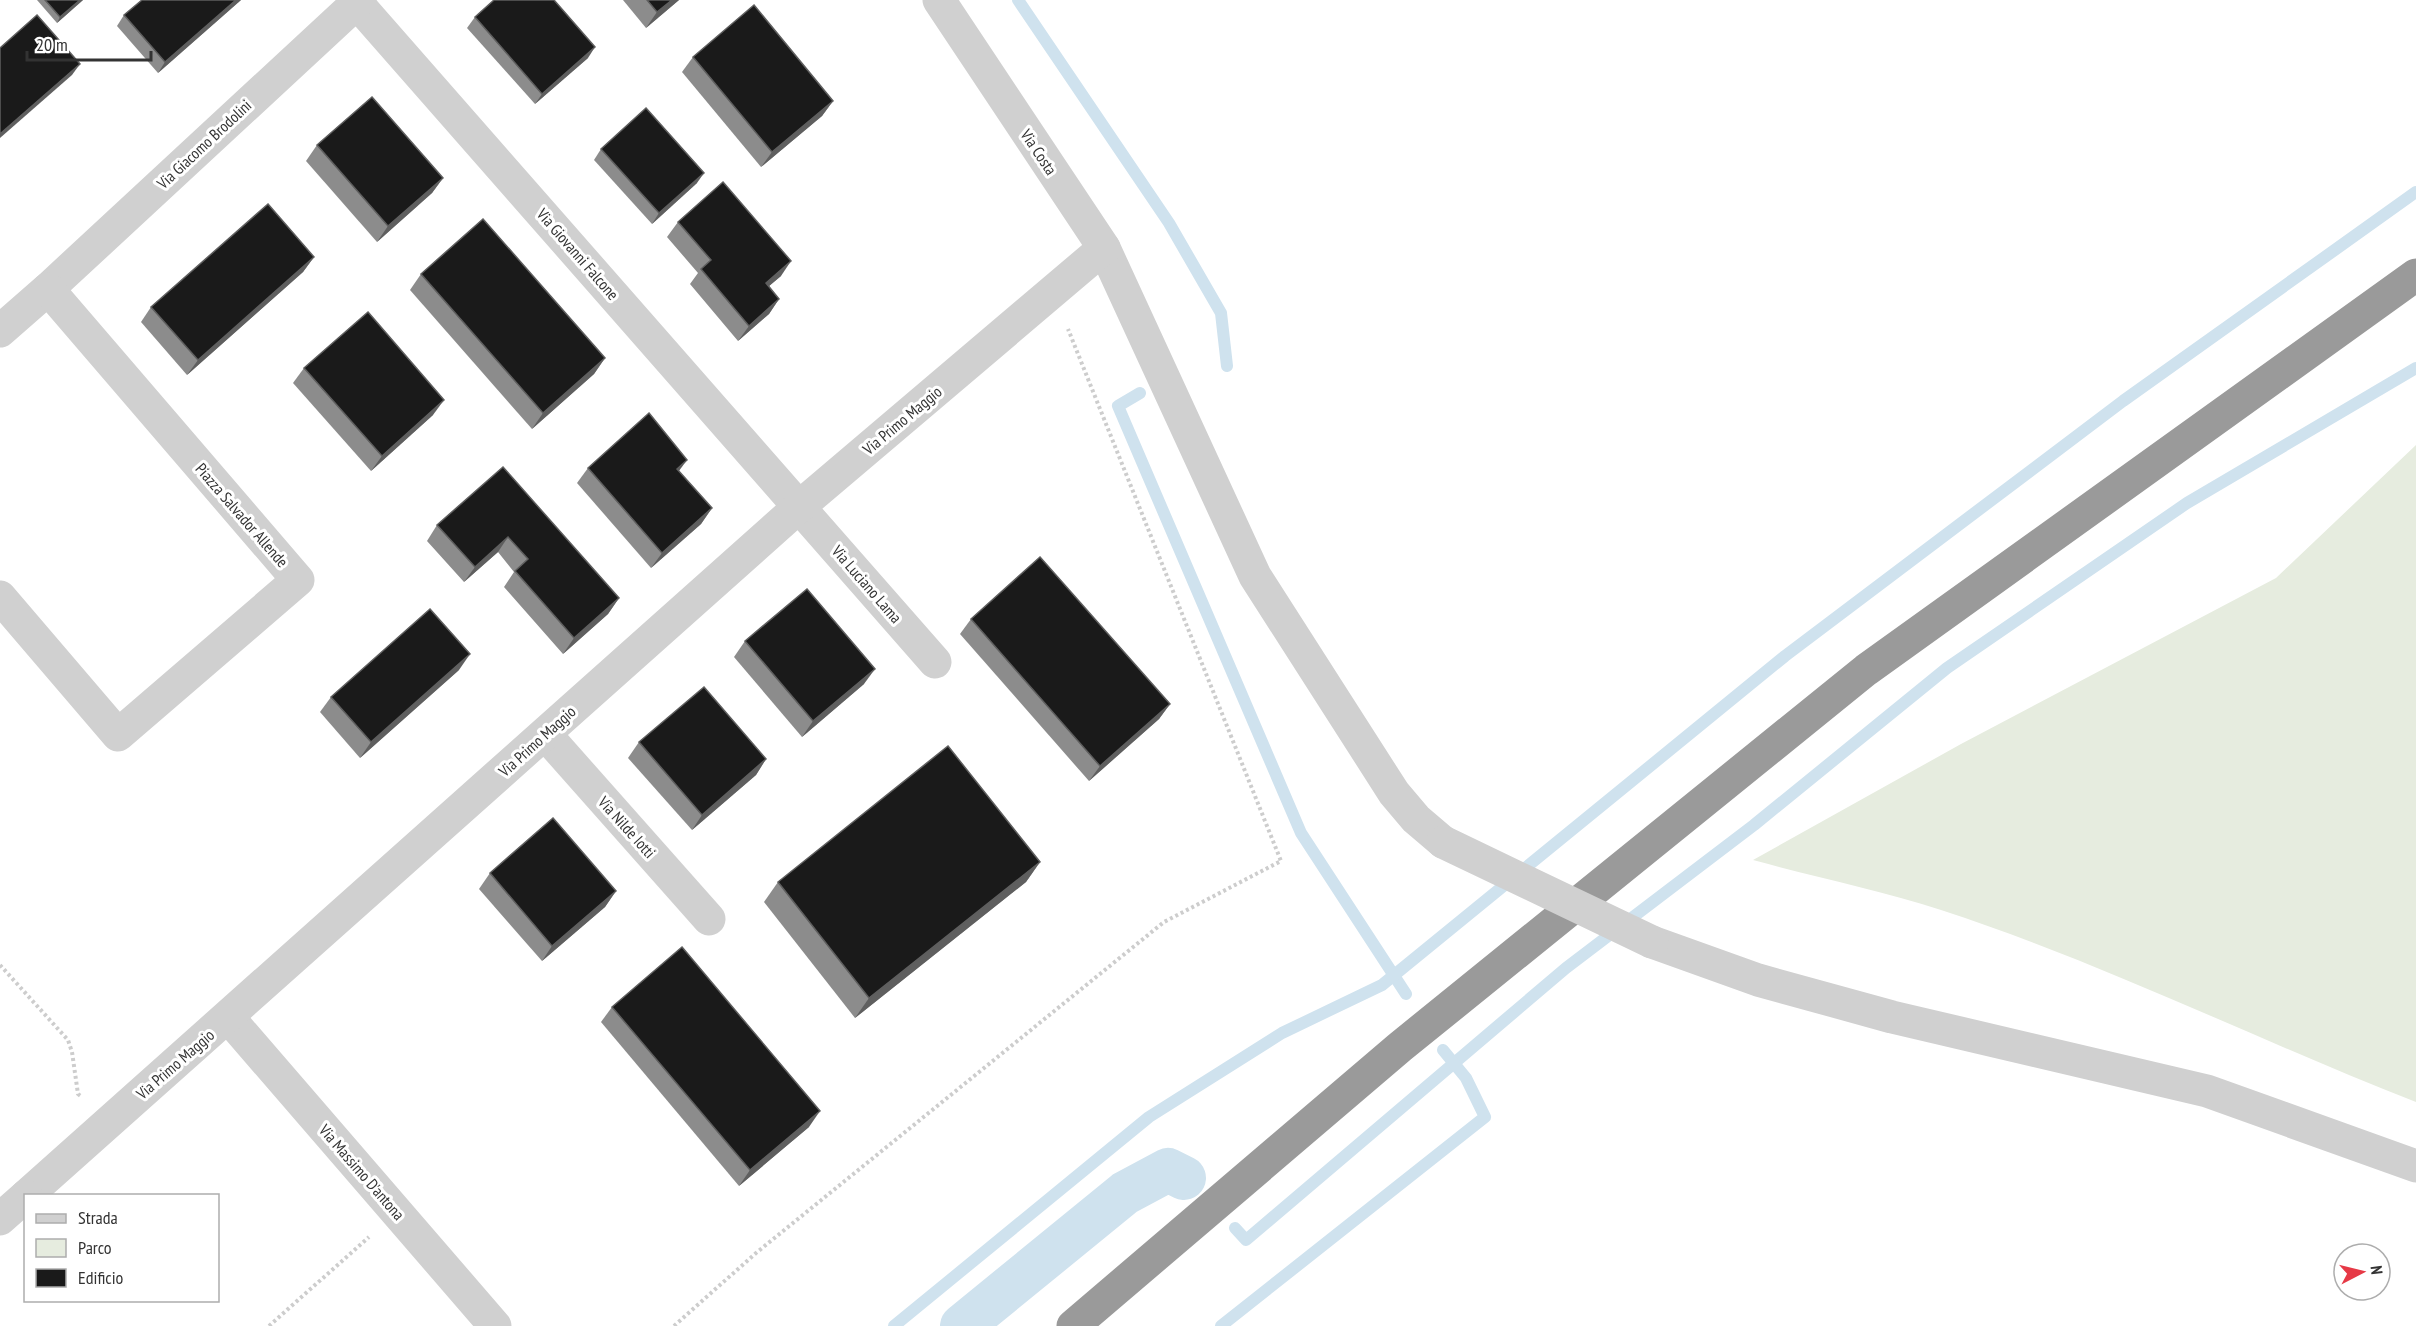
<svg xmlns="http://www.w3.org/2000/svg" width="2416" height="1326" font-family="'PT Sans Narrow',sans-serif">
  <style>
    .green { fill: #e6ecdf }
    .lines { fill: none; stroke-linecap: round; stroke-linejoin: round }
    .stream { stroke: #cfe2ee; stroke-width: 12 }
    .canal { stroke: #cfe2ee; stroke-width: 44 }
    .path { stroke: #cdcdcd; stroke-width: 4; stroke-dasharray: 3 3; stroke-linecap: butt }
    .street { stroke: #d0d0d0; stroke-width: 33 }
    .highway { stroke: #9a9a9a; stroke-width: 33 }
    .street-bridge { stroke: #d0d0d0; stroke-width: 33 }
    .wall { fill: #8c8c8c }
    .shaded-wall { fill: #5f5f5f }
    .building { fill: #1a1a1a; stroke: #5f5f5f; stroke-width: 1.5 }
    .labels { text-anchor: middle; stroke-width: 6; stroke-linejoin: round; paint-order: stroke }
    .street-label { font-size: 16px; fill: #333; stroke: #fff }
  </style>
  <rect width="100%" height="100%" fill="#fff"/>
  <path class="green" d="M2416,445V1102C2257,1040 2104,963 1941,910C1880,890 1815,877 1753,860L1961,744L2276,578Z"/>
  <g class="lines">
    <g class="stream">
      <path d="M1018,0L1169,223L1221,313L1227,366"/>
      <path d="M1140,393L1118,406L1301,833L1406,994"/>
      <path d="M1235,1228L1246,1240L1566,968L1754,825L1947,668L2187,503L2416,368"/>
      <path d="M894,1326L1149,1117L1282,1033L1382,985L1785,656L2123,401L2416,192"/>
      <path d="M1221,1326L1485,1117L1466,1078L1443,1050"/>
    </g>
    <path class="canal" d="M962,1326L1125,1193L1168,1170L1184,1178"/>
    <g class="path">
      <path d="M0,965L68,1040L72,1052L78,1094L82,1097"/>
      <path d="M269,1326L369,1237"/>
      <path d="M674,1326L756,1253L1164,922L1281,861L1068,329"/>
    </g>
    <g class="street">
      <path d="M357,3L935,662"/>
      <path d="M1104,248L1255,576L1394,793L1416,819L1443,842"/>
      <path d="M0,331L48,289L360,0"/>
      <path d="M0,597L118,735L298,580L48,289"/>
      <path d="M545,734L709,919"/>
      <path d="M1652,942L1758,980L1892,1017L2207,1091L2416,1166"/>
      <path d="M228,1017L495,1326"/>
      <path d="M26,1196L800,506L1104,248L939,0"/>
      <path d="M0,1219L26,1196"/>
    </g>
    <path class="highway" d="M1073,1326L1400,1047L1866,670L2416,275"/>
    <path class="street-bridge" d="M1443,842L1652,942"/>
  </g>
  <g class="wall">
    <path d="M37,0H83L57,23Z"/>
    <path d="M142,0H241L158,73L117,26L124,15Z"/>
    <path d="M623,0H679L646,28Z"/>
    <path d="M475,17L588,58L535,104L467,28Z"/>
    <path d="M693,57L833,101L822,116L761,167L682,72Z"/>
    <path d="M317,145L443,178L432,193L377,242L306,161Z"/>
    <path d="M601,149L697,183L652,224L594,160Z"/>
    <path d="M678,222L781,276L769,286L779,299L769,314L738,341L690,284L698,273L667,237Z"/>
    <path d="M314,257L303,272L187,375L141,322L151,307Z"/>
    <path d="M421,274L605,358L594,374L532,429L410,290Z"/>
    <path d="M304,368L433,415L371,471L293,383Z"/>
    <path d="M503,467L619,598L608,614L563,654L504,587L514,572L498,552L464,582L427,541L437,525Z"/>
    <path d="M588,468L679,471L712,508L701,524L651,568L577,483Z"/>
    <path d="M971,619L1170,704L1159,719L1089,781L960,634Z"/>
    <path d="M745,641L864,684L802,737L734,657Z"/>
    <path d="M459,670L360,758L320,712L331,697Z"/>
    <path d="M639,742L766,759L756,775L692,830L628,758Z"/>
    <path d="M1040,862L1026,882L855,1018L764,902L778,882Z"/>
    <path d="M490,873L616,891L605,907L542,961L479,889Z"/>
    <path d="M612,1007L809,1127L739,1186L601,1022Z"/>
  </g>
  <g class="shaded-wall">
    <path d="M80,0H83L57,23L60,17Z"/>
    <path d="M236,0H241L158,73L165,62Z"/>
    <path d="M672,0H679L646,28L657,12Z"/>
    <path d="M595,47L588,58L535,104L542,94Z"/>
    <path d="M80,64L72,75L0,138V134Z"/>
    <path d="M833,101L822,116L761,167L772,152Z"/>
    <path d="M704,173L697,183L652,224L659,213Z"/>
    <path d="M443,178L432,193L377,242L388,226Z"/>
    <path d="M314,257L303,272L187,375L198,360Z"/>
    <path d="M791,261L781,276L755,298L766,283Z"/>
    <path d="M779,299L769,314L738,341L749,326Z"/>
    <path d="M605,358L594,374L532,429L543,413Z"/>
    <path d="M444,400L433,415L371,471L382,456Z"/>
    <path d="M687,460L676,475L677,469Z"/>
    <path d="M712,508L701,524L651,568L662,553Z"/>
    <path d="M508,537L498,552L464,582L475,567Z"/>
    <path d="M619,598L608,614L563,654L574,638Z"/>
    <path d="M470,654L459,670L360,758L371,742Z"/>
    <path d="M875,669L864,684L802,737L813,721Z"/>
    <path d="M1170,704L1159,719L1089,781L1100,766Z"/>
    <path d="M766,759L756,775L692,830L702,815Z"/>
    <path d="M1040,862L1026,882L855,1018L869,998Z"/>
    <path d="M616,891L605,907L542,961L552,946Z"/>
    <path d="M820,1111L809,1127L739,1186L750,1170Z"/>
  </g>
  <g class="building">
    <path d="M45,0H80L60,17Z"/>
    <path d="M142,0H236L165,62L124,15Z"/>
    <path d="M494,0H554L595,47L542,94L475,17Z"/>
    <path d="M647,0H672L657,12Z"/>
    <path d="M754,5L833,101L772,152L693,57Z"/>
    <path d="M37,15L80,64L0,134V48Z"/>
    <path d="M372,97L443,178L388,226L317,145Z"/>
    <path d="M646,108L704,173L659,213L601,149Z"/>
    <path d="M723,182L791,261L766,283L779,299L749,326L701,269L711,260L678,222Z"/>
    <path d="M268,204L314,257L198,360L151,307Z"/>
    <path d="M483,219L605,358L543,413L421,274Z"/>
    <path d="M368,312L444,400L382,456L304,368Z"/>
    <path d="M649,413L687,460L677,469L712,508L662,553L588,468Z"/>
    <path d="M503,467L619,598L574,638L515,571L528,559L508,537L475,567L437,525Z"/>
    <path d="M1040,557L1170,704L1100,766L971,619Z"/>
    <path d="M807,589L875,669L813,721L745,641Z"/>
    <path d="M430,609L470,654L371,742L331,697Z"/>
    <path d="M704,687L766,759L702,815L639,742Z"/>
    <path d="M948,746L1040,862L869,998L778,882Z"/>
    <path d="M553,818L616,891L552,946L490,873Z"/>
    <path d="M682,947L820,1111L750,1170L612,1007Z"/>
  </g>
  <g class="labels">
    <g class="street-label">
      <text transform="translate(204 144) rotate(-43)" y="6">Via Giacomo Brodolini</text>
      <text transform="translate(1039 152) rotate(56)" y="6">Via Costa</text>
      <text transform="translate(578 254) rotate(49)" y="6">Via Giovanni Falcone</text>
      <text transform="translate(902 420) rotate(-40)" y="6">Via Primo Maggio</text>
      <text transform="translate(242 515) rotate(49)" y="6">Piazza Salvador Allende</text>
      <text transform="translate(867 584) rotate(49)" y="6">Via Luciano Lama</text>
      <text transform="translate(537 741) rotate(-42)" y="6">Via Primo Maggio</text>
      <text transform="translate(627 827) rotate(48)" y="6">Via Nilde Iotti</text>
      <text transform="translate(175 1064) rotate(-41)" y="6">Via Primo Maggio</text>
      <text transform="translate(362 1172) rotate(49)" y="6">Via Massimo D'antona</text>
    </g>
  </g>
  <rect x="24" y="1194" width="195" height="108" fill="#ffffff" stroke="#adadad" stroke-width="1.5"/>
  <rect x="36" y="1214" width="30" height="9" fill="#d0d0d0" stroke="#adadad" stroke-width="1.5"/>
  <text x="78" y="1224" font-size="18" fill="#333333">Strada</text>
  <rect x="36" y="1239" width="30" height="18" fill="#e6ecdf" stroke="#adadad" stroke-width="1.5"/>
  <text x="78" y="1254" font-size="18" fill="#333333">Parco</text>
  <rect x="36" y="1269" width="30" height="18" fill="#1a1a1a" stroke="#adadad" stroke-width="1.5"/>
  <text x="78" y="1284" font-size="18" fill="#333333">Edificio</text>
  <g transform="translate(2362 1272) rotate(83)"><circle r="28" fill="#ffffff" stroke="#adadad" stroke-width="1.5"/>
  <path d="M0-4.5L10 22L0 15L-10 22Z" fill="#e63946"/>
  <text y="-9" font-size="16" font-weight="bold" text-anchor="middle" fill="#333333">N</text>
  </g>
  <path d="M27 51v9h124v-9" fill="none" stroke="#333333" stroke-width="3"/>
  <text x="36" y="51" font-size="18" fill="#333333" stroke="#ffffff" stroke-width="4.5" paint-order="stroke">20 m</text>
</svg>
